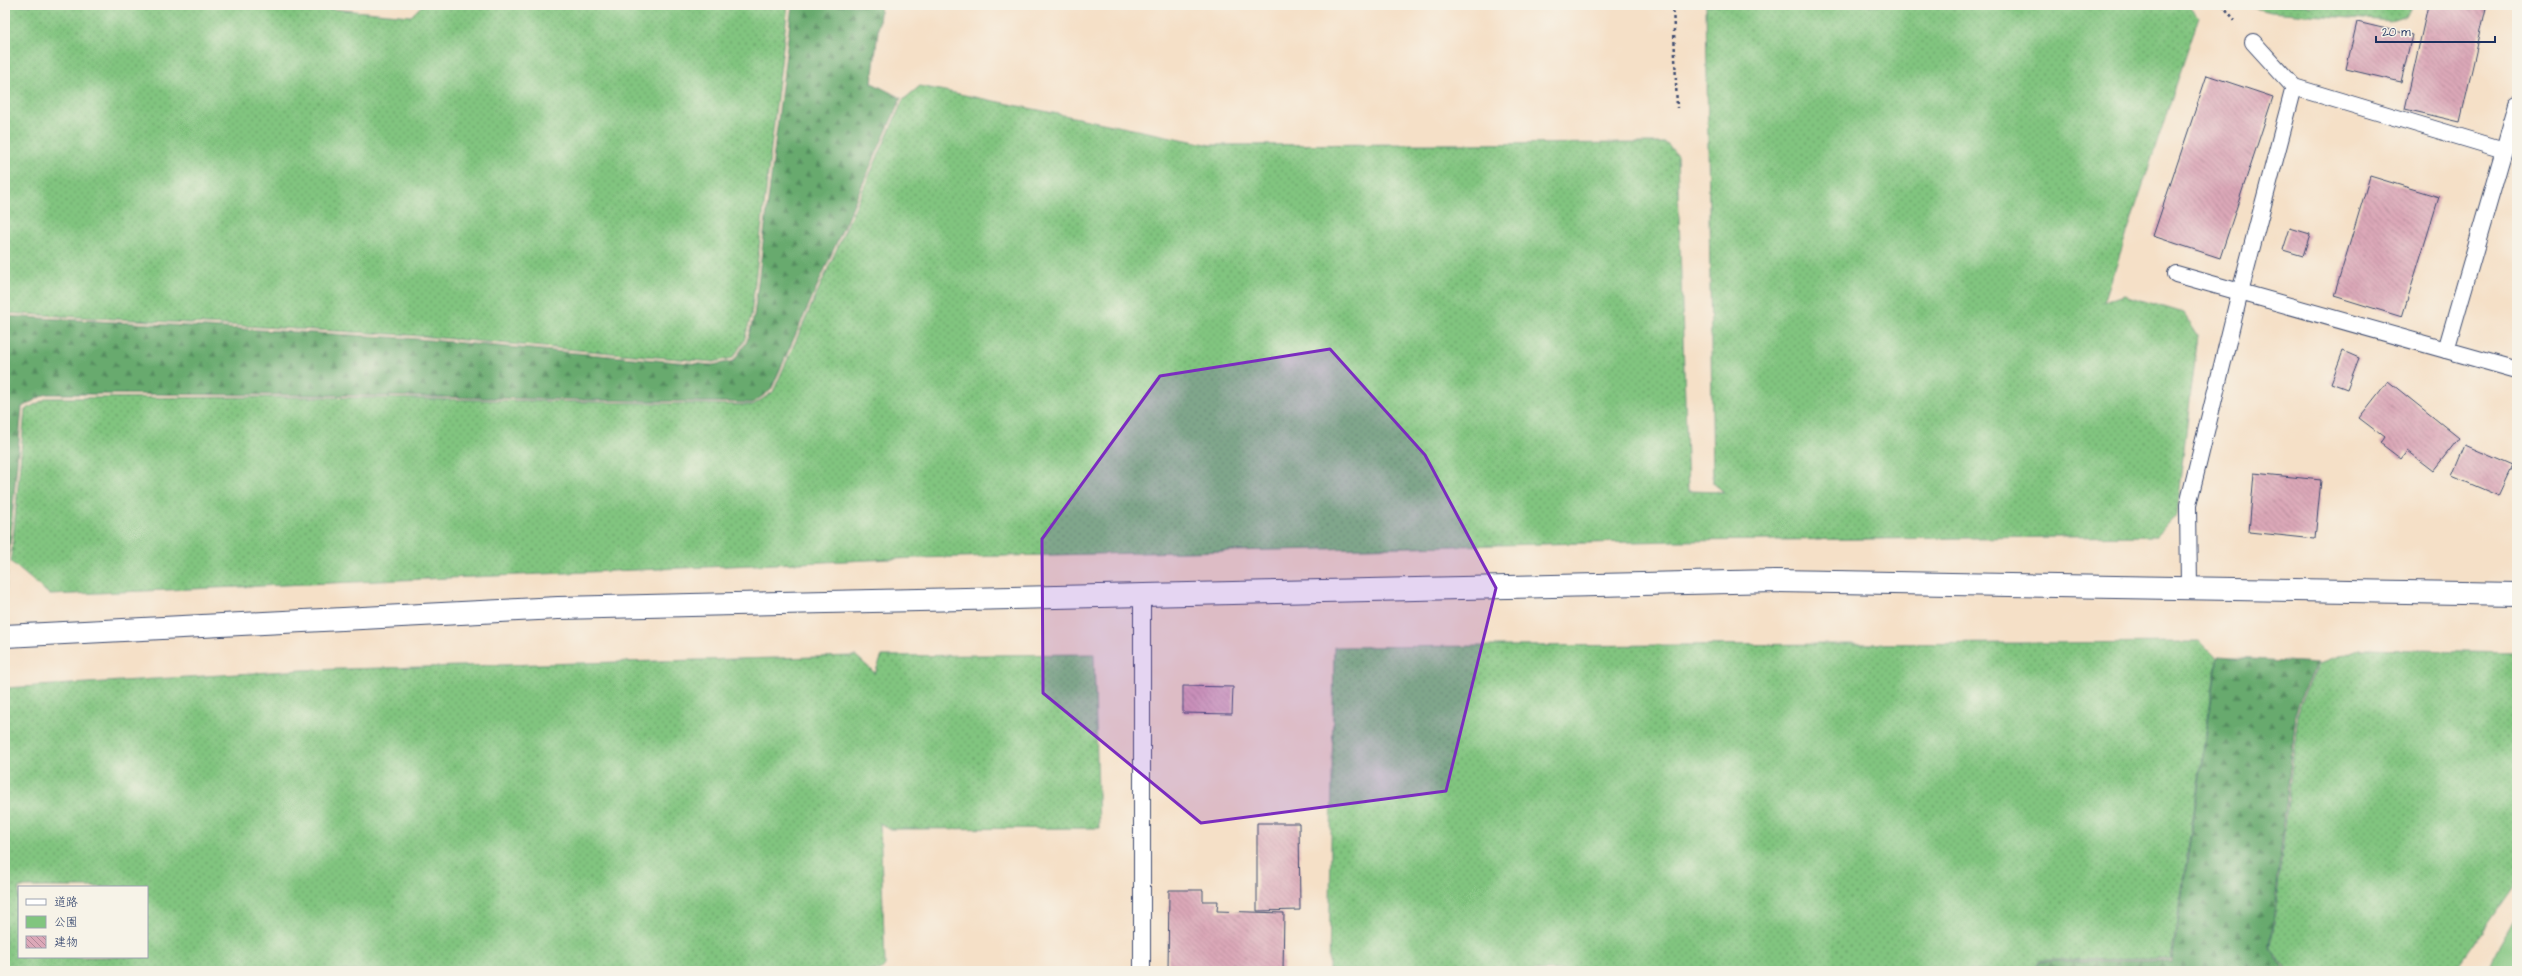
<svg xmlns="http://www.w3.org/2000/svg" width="2522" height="976" font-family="'Architects Daughter','Klee One',sans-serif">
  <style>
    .green { fill: url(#green-dots); stroke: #4e7a6e; fill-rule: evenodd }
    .forest { fill: url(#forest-firs); stroke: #426c66 }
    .pitch { fill: #81c57f; stroke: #4e7a6e }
    .building { fill: url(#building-back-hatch) }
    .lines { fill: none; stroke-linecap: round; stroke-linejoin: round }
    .lane-casing { stroke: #3c4a6e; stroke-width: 18 }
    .secondary-casing { stroke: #3c4a6e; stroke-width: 24 }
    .path { stroke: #3c4a6e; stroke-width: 2.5; stroke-dasharray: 3 3; stroke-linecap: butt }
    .lane { stroke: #fff; stroke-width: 16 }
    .secondary { stroke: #fff; stroke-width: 22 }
    .marked { fill: #7b2cbf; fill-opacity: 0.2; stroke: #7b2cbf; stroke-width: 3; stroke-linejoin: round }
  </style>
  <defs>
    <pattern id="green-dots" width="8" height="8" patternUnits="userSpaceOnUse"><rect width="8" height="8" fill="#81c57f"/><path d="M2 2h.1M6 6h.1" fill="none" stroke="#69a06b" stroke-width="1.8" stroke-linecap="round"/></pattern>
    <pattern id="forest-firs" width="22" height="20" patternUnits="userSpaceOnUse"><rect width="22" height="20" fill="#68aa6e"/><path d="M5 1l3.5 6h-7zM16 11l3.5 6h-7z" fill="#558b5e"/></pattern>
    <pattern id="building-back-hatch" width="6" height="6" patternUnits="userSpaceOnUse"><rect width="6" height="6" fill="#dca8b8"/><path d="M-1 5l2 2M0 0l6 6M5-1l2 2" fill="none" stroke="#b28999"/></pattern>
  </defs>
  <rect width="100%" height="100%" fill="#f7f3e8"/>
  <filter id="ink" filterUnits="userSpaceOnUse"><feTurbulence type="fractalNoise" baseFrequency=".025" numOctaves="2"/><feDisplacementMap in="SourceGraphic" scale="8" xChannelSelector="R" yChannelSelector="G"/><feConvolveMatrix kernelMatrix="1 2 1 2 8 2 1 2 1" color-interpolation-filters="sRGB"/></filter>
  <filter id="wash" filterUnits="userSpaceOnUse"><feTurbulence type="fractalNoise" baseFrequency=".012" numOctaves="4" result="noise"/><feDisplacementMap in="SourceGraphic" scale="16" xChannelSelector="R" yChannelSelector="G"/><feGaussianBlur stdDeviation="0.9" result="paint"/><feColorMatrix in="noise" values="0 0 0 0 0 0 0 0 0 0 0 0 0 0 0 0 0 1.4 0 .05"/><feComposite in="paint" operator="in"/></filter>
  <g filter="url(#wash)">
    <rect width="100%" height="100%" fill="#f5e0c7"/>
    <g class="green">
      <path d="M5,5H285L411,16L422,5H788L751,316L744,341L733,358L713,362L407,335L5,313Z"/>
      <path d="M1706,5H2189L2199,16L2104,302L2124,295L2184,313L2198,335L2176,514L2156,536L1677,541L916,558L50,595L11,562L25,410L47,398L317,397L753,405L773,392L903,100L920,86L1211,145L1666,143L1677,155L1688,491L1724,492L1713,483Z"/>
      <path d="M2241,5H2415L2406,16L2391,21L2270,12Z"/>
      <path d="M2200,642L2217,659L2171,959L2039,960L2034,971H1329L1334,647Z"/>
      <path d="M2360,649L2517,652V882L2455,971H2289L2271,949L2299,705L2319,664Z"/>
      <path d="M1094,654L1099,828L889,829L880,823L885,965L880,971H5V688L304,670L856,656L875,673L882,656ZM19,887H147V957H19Z"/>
    </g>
    <g class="forest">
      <path d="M792,5H881L872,83L901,98L771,390L753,403L317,395L46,394L22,407L5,596V316L406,338L712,365L734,361L747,341L754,316Z"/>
      <path d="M2218,657L2318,663L2297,705L2270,949L2287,971H2035L2040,961H2172Z"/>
    </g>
    <path class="pitch" d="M2517,914V971H2488L2496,951Z"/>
    <g id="blocks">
      <g class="building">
        <path d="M2428,5H2472L2486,8L2460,122L2405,109Z"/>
        <path d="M2357,22L2412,35L2401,82L2346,69Z"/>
        <path d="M2207,75L2273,97L2220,258L2153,236Z"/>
        <path d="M2370,176L2439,197L2402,317L2334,296Z"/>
        <path d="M2290,228L2310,234L2303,256L2283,250Z"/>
        <path d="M2343,351L2359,358L2347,389L2331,383Z"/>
        <path d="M2388,381L2459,438L2433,471L2407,451L2401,459L2380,443L2384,437L2359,418Z"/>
        <path d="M2465,445L2513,466L2499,496L2452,476Z"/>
        <path d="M2254,473L2321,480L2315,539L2249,532Z"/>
        <path d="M1183,686L1233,687L1232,714L1183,713Z"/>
        <path d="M1257,823H1299L1300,910L1257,911Z"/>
        <path d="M1169,890H1203V901H1218L1217,911L1284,913L1283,971H1168Z"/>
      </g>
    </g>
  </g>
  <g filter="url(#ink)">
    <use href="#blocks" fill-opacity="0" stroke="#3c4a6e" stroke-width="1"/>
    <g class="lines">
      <g class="lane-casing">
        <g id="lane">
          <path d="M2253,42L2294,87"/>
          <path d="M2504,150L2517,104"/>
          <path d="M2176,274L2240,292L2294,87L2504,150L2446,350"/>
          <path d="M2189,587L2188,505L2240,292L2517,370"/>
          <path d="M1142,595V971"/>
        </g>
      </g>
      <g class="secondary-casing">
        <path id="secondary" d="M5,636L558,608L1776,581L2517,594"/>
      </g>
      <g class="path">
        <path d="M1673,5L1677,108"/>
        <path d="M2222,5L2235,20"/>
      </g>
      <use href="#lane" class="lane"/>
      <use href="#secondary" class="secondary"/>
    </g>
  </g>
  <path class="marked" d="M1330,349L1425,455L1496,588L1446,791L1201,823L1043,693L1042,539L1160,376Z"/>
  <rect width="2522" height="976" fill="none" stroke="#f7f3e8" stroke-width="20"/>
  <rect x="18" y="886" width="130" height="72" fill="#f7f3e8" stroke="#9fa5b1"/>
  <rect x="26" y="899" width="20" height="6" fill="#ffffff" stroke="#9fa5b1"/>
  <text x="54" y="906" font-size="12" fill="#1b2f5e">道路</text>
  <rect x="26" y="916" width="20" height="12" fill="#81c57f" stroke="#9fa5b1"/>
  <text x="54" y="926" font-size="12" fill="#1b2f5e">公園</text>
  <rect x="26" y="936" width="20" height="12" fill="url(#building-back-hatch)" stroke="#9fa5b1"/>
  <text x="54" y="946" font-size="12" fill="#1b2f5e">建物</text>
  <path d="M2376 36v6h119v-6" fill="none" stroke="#1b2f5e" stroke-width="2"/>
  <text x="2382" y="36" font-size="12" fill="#1b2f5e" stroke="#f7f3e8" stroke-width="3" paint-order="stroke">20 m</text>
</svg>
